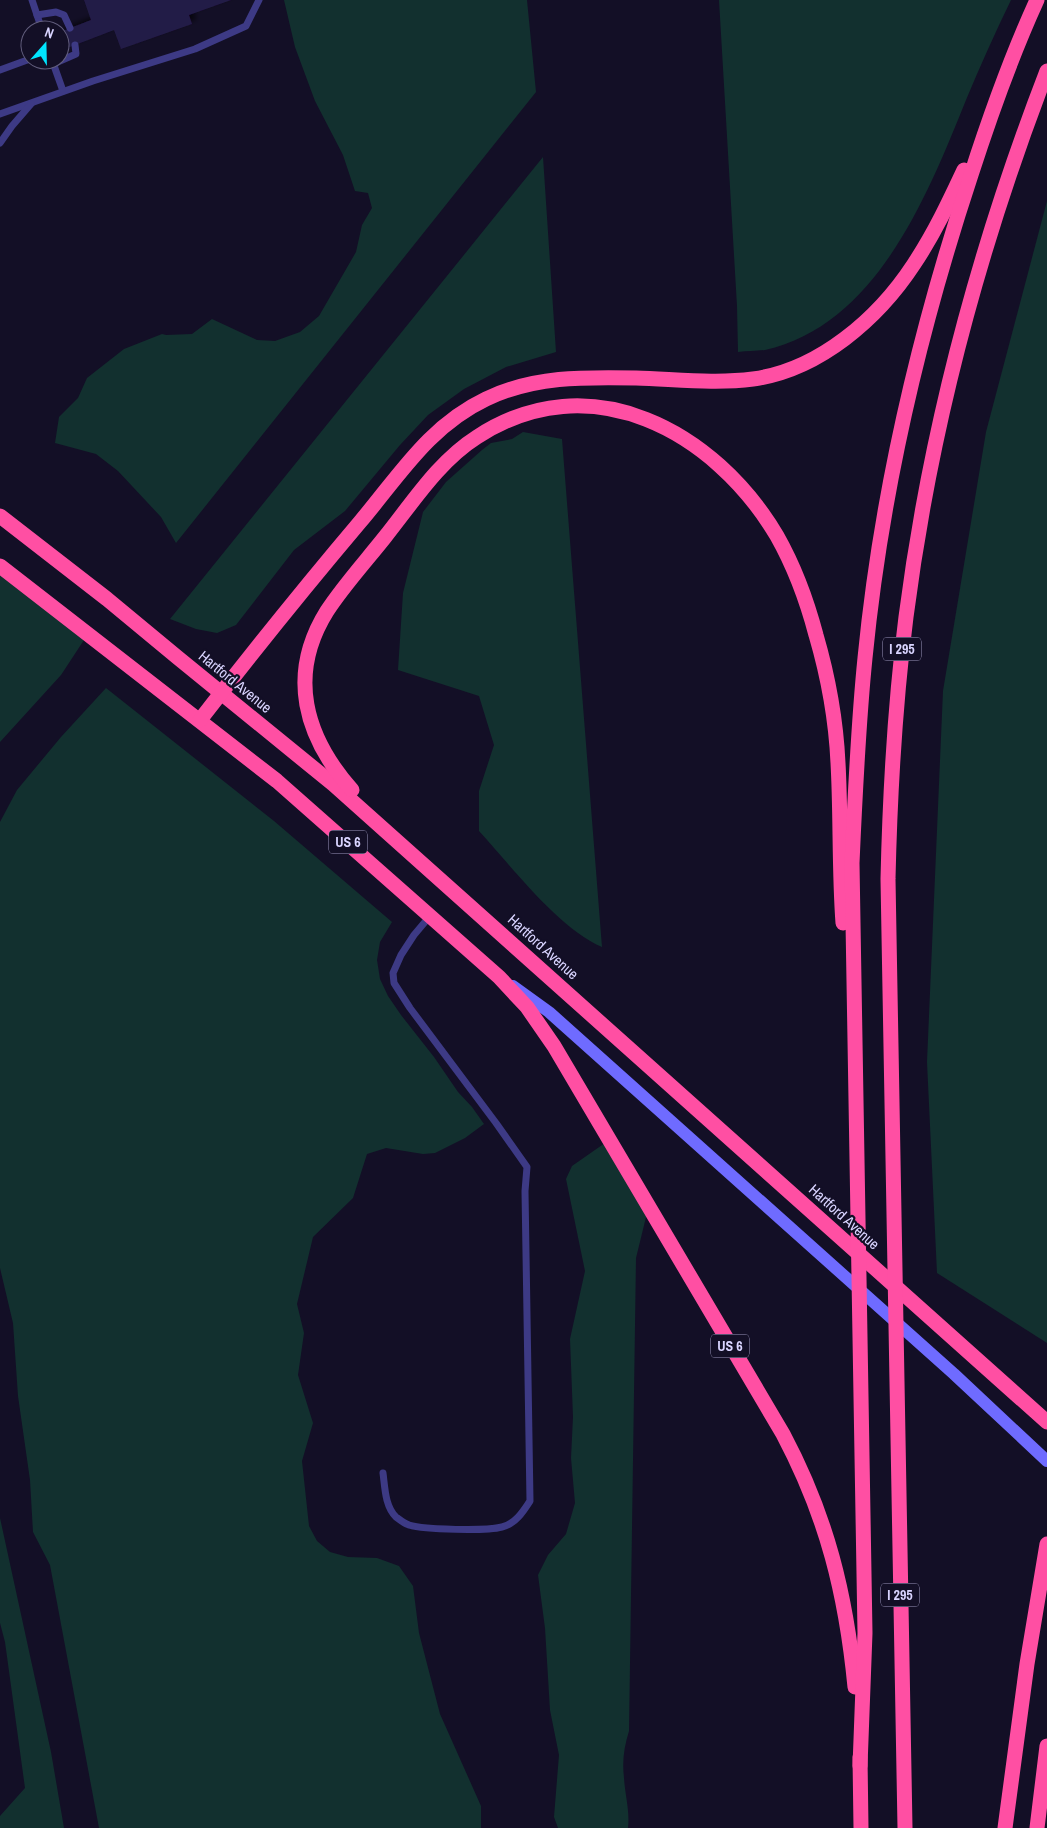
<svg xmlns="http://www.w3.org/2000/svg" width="1047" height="1828" font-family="'Archivo Narrow',sans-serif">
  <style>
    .green { fill: #12302f }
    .building { fill: #241b47; filter: url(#shadow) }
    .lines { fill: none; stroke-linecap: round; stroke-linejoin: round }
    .lane { stroke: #3d3a85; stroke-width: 7 }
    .secondary { stroke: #6f6bff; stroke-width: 12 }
    .highway { stroke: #ff4fa3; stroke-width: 15 }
    .labels { text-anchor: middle; stroke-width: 4.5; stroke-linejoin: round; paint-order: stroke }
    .shield { fill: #130f26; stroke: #9e99be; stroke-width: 1 }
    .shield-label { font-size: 14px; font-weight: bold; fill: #d9d4ff }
    .street-label { font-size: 15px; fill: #d9d4ff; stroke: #130f26 }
  </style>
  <defs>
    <filter id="shadow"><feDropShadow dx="4.5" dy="-4.5" stdDeviation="2.5" flood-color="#0009"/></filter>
  </defs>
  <rect width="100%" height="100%" fill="#130f26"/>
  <g class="green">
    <path d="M284,0H527L536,92L176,543L161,517L118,471L96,454L55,443L59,417L78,398L87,378L124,349L162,334L166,335L192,334L212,319L257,340L275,341L300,332L319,316L356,252L362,225L372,208L368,193L355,191L343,155L315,101L295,47Z"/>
    <path d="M719,0H1011C995,33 980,66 966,100C928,194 877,325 765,350C756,351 747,351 738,352L737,306Z"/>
    <path d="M543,157L556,352L506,367L464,389L428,415L400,445L345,511L294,550L236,625L217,633L196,629L170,619Z"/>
    <path d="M1047,201V1343L937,1273L927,1062L943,691L986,432Z"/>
    <path d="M523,432L562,439L602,947C558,928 512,867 479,831V791L494,745L479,696L398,670L403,593L423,512L446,482L482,450L491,443L512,439Z"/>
    <path d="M0,571L84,640L61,675L0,742Z"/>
    <path d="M106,688L274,821L392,922L380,942L377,960L380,979L388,996L401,1015L434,1057L458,1092L472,1107L484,1124L465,1138L435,1153L423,1154L386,1148L367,1154L353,1198L313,1237L297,1304L304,1333L298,1375L313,1423L302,1461L309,1526L317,1541L330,1552L348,1557L377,1558L399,1566L413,1586L419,1633L440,1714L481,1806V1828H99L50,1565L33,1532L30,1480L18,1396L13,1323L0,1268V822L17,790L61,737Z"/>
    <path d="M605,1143L647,1213L636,1258L629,1731C624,1747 622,1761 624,1778C625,1795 630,1811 628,1828H558L554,1817L559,1755L550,1710L545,1628L538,1575L548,1555L566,1534L575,1503L571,1458L573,1417L570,1339L585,1271L566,1179L572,1166Z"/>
    <path d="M0,1518L51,1752L64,1828H0V1816L25,1788L5,1642L0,1623Z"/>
  </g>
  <path class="building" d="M84,0H231L189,15L192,24L121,49L114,30L62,50L60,46V32L91,20Z"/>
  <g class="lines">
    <g class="lane">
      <path d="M32,0L42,30"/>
      <path d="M37,15L56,12L64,15L70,28"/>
      <path d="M52,60L63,91"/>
      <path d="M53,64L76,54L75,45"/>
      <path d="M0,70L30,59"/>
      <path d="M0,114L93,81L195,49L246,26L259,0"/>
      <path d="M0,143L12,126L31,104"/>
      <path d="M383,1473C385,1488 385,1506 396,1517C400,1520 405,1524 409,1525C425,1530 487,1531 502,1527C515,1524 523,1512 530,1501L525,1191L527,1167L496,1123L410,1008L394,983L393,973L401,955L414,935L430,916"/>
    </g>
    <path class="secondary" d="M513,986L549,1012L954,1374L1047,1461"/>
    <g class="highway">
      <path d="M0,516L107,599L177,657L333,784L1047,1422"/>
      <path d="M0,566L277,781L499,977L527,1007L554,1046L783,1434C827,1517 846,1594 855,1687"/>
      <path d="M200,720C252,653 305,587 360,522C399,476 429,426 486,399C534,376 583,377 636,378C674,379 715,384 753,379C819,370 878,319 914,264C934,234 949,202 964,170"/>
      <path d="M352,790C305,737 287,675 327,611C344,585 366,561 385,537C413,502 439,461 477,437C590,363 715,431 777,536C794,566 807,601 816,635C828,676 836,720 838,763C841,816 839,870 843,923"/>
      <path d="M860,1757L861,1828"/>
      <path d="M860,1766L865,1633L852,863C855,795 858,727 865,658C881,494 919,332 971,175C990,116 1011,57 1037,0"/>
      <path d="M905,1828L888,879C890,791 895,704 906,617C930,430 979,247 1047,71"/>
      <path d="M1005,1828L1027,1664L1047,1544"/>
      <path d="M1037,1828L1047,1746"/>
    </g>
  </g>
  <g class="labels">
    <g class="shield">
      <rect x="883" y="637.5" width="38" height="23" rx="4"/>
      <rect x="329" y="830.5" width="38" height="23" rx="4"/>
      <rect x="711" y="1334.5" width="38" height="23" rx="4"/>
      <rect x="881" y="1583.5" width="38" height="23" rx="4"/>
    </g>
    <g class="shield-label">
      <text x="902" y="654">I 295</text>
      <text x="348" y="847">US 6</text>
      <text x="730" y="1351">US 6</text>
      <text x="900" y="1600">I 295</text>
    </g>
    <g class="street-label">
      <text transform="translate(235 682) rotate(39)" y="5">Hartford Avenue</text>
      <text transform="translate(543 947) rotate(42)" y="5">Hartford Avenue</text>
      <text transform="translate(844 1217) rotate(42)" y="5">Hartford Avenue</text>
    </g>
  </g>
  <g transform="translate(45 45) rotate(20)"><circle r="24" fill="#130f26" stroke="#625e7d"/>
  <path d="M0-4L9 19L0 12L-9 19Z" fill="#00e5ff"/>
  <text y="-8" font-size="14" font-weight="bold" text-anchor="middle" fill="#d9d4ff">N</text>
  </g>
</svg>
